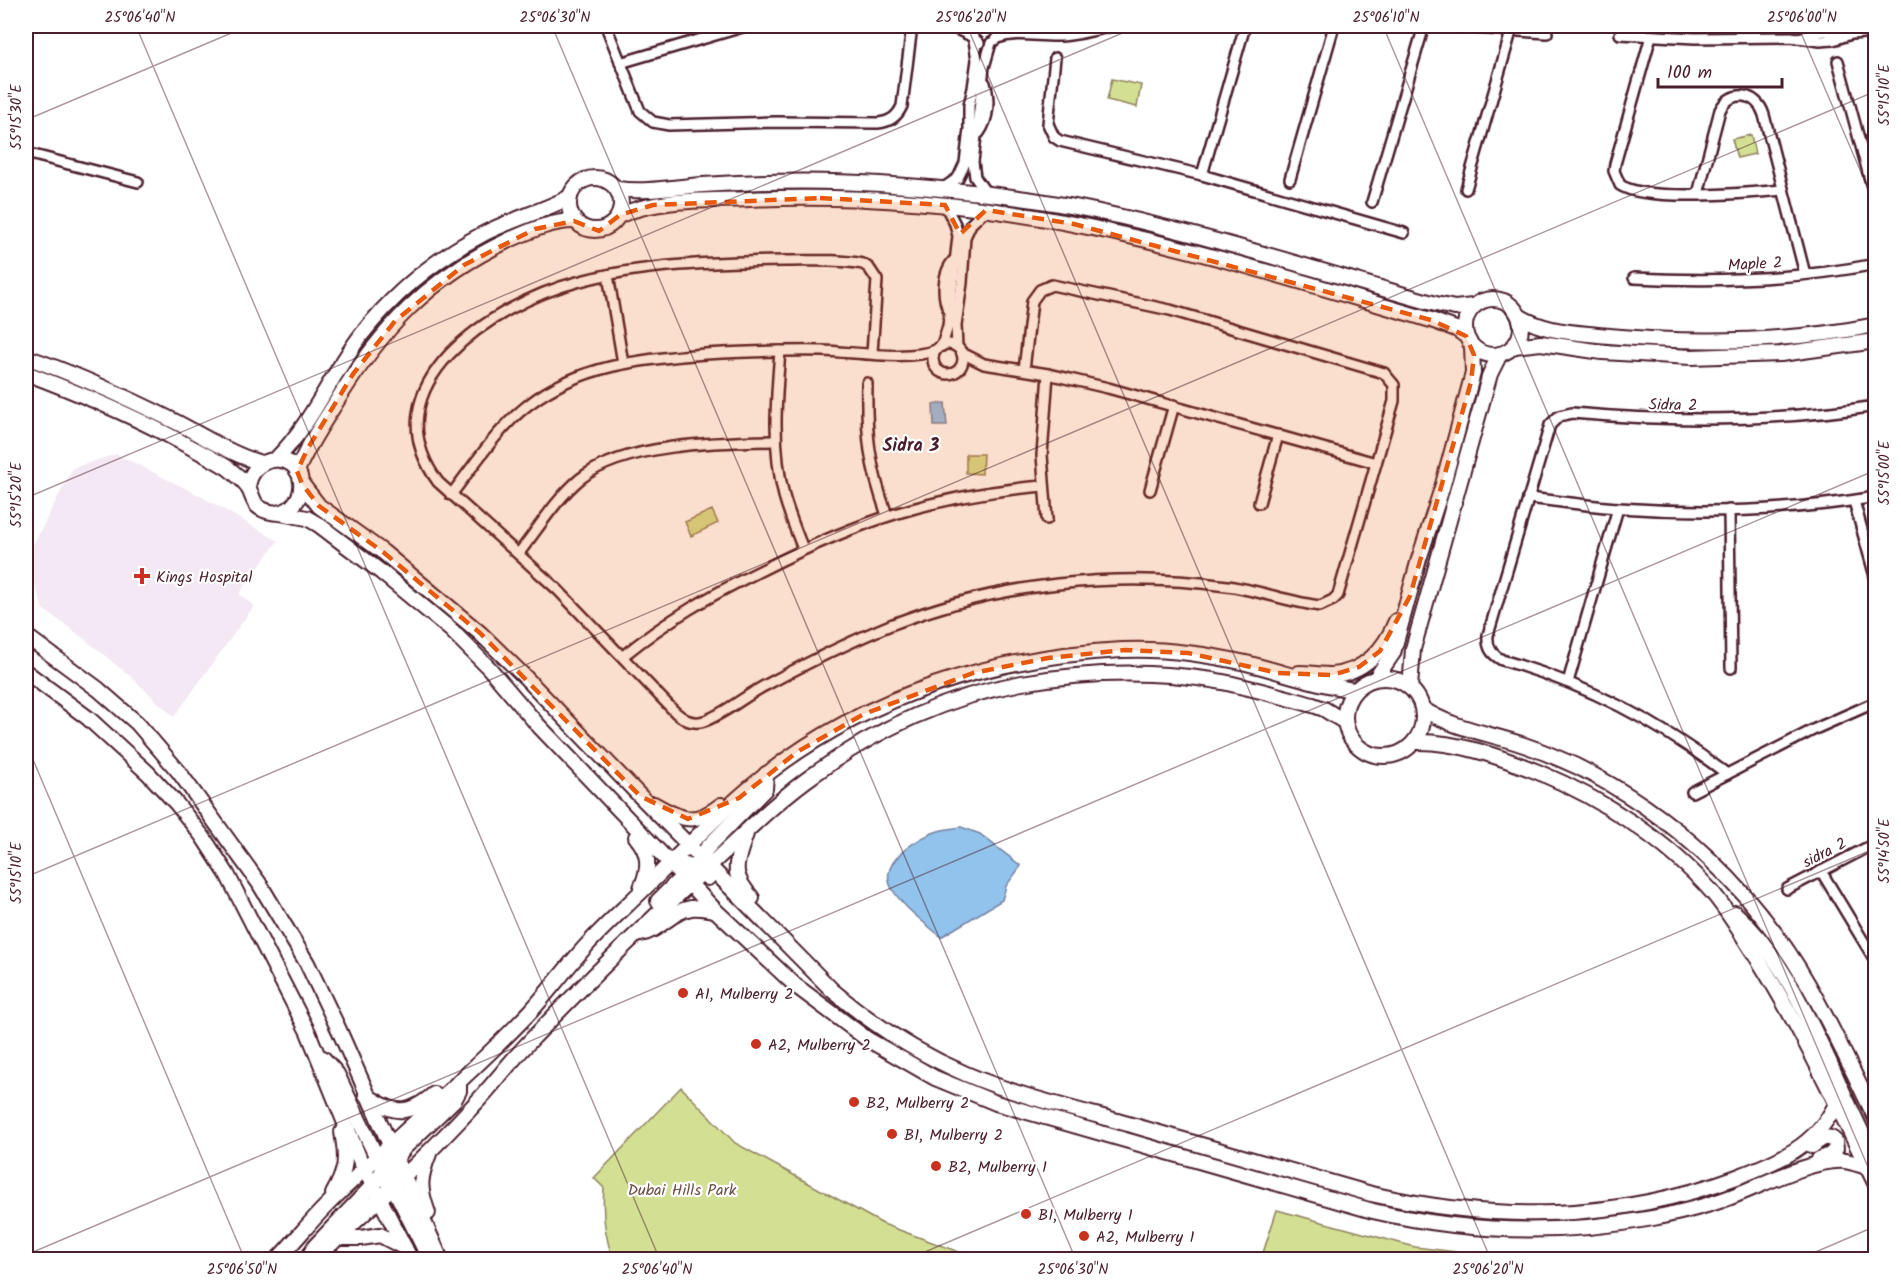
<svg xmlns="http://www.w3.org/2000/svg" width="1901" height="1285" font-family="Kalam,sans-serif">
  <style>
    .built { fill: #f3e8f4 }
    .green { fill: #d3e093; stroke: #8e805f; stroke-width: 1.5 }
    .water { fill: #91c3ed; stroke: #75819f; stroke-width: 1.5 }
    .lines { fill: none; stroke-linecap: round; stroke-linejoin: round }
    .street-casing { stroke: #4a1f2b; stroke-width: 14 }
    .secondary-casing { stroke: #4a1f2b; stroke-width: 18 }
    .street { stroke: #fff; stroke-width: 9 }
    .secondary { stroke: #fff; stroke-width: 14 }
    .marked { fill: #e8590c; fill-opacity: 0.2; stroke: #e8590c; stroke-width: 4.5; stroke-dasharray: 12 8; stroke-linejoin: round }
    .ticks { fill: none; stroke: #4a1f2b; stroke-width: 1.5; stroke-opacity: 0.45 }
    .poi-dot { fill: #c8321e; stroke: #fff; stroke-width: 2 }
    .labels { text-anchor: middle; stroke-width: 4.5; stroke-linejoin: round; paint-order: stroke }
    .street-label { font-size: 16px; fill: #4a1f2b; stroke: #fff }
    .poi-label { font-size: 16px; fill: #4a1f2b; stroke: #fff; text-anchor: start }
    .park-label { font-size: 16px; fill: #6c4f45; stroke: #fff }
    .neighbourhood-label { font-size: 18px; font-weight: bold; fill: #4a1f2b; stroke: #fff }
    .neatline { fill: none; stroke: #4a1f2b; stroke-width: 2 }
    .ticks-label { font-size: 15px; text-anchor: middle; fill: #4a1f2b }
  </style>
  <rect width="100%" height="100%" fill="#fff"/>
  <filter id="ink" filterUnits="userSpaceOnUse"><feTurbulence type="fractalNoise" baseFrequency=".0167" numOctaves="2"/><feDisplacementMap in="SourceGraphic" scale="12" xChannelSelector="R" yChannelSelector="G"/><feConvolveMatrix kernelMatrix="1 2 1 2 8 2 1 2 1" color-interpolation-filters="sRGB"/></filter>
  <g filter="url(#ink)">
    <path class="built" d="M116,454L199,495L278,541L239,594L254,606L174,717L130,676L82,637L43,609L26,558L73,468Z"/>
    <g class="green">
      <path d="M1112,79L1141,85L1137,107L1107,100Z"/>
      <path d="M1751,135L1755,154L1737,158L1732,139Z"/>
      <path d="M966,454H983L982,474L966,473Z"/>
      <path d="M712,510L718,523L691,536L685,522Z"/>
      <path d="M681,1087L735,1143L883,1224L978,1259H613C605,1237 602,1212 604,1188L594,1178Z"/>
      <path d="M1277,1210L1415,1247L1473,1254L1550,1257V1259H1261Z"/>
    </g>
    <g class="water">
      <path d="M945,403L947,426H934L933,404Z"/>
      <path d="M961,827L980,834L1021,866L1006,886L1002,900L941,937C924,922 902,907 891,887C878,861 921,835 942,830C948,829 955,828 961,827Z"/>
    </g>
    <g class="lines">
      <g class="street-casing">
        <g id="street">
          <path d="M606,26L640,111L653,122L669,125L777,122L878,123C890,122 897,117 902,106L912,26"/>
          <path d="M950,26L971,36"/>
          <path d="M970,26L971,36L979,43"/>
          <path d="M1443,26L1547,33"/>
          <path d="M1620,34L1695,38L1791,37L1820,41L1833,40L1851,34"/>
          <path d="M1651,36L1615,164L1614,171L1620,185C1644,202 1751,193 1783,190"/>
          <path d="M997,38C1018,31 1038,37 1060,36C1078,35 1095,30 1112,26"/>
          <path d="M1798,38L1824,31L1851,34L1876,32"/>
          <path d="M995,40L1000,34V26"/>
          <path d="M1055,58L1048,124L1054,137L1060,141L1202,175L1404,233"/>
          <path d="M1838,61L1876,202"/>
          <path d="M620,63L746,26"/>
          <path d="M979,133C989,119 990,99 985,83"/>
          <path d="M26,153L138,182"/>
          <path d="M1202,175L1245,26"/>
          <path d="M1290,179L1334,26"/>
          <path d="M942,189L958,178L965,163L969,129V105L973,88L977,60L974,40"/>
          <path d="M1466,189L1511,32"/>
          <path d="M986,193L975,177L973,162L984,67L991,43"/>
          <path d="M1698,194L1720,110C1731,89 1757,92 1764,115L1805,274"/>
          <path d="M1372,202L1424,26"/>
          <path d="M608,275L623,363"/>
          <path d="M1634,278C1715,282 1796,280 1876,264"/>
          <path d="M947,307C942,292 943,273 953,261"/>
          <circle cx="948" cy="359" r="15"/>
          <path d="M942,346L948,326L958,236L955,224L945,205"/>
          <path d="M957,347L956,325L962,283L965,237L971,224L986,210"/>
          <path d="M780,351C776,400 772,448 784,496C789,514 796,531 803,549"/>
          <path d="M872,353L877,280L869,268L863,264C838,259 810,261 785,261C719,262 641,264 577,282C494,304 367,385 438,482L558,590L675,712C683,719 692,725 704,721C721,716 748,694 766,685C807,663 849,642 893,624C999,583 1115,571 1227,586C1258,590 1289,602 1320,606L1333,600L1338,595L1394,401V385L1384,373L1170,310L1052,285L1040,290L1032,301L1024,370"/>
          <path d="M962,353L984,364L1048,374L1108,388L1376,463"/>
          <path d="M867,383C866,435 869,465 887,515"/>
          <path d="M1150,490L1174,405"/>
          <path d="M451,495C475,464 497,429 528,405C579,365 642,359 705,354C744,352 784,350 823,351C854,352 909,361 936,350"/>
          <path d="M1528,498C1558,501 1589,506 1619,508C1704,514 1792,511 1876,497"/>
          <path d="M1854,501L1876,580"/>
          <path d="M1259,503L1278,435"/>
          <path d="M1729,510L1731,668"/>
          <path d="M1047,519L1042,455L1048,374"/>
          <path d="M519,553C538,529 556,499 580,479C624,443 720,442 775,441"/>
          <path d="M623,656C669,619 709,596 762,570C858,521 935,495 1043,486"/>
          <path d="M1568,682L1618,508"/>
          <path d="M1727,774C1657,721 1586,684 1502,660C1491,654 1487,647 1488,635L1550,425L1559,416L1572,413C1674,422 1774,422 1876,406"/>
          <path d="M1692,792L1815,729L1876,702"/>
          <path d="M1821,871L1876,962"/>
          <path d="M1787,889L1876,843"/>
        </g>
      </g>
      <g class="secondary-casing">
        <g id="secondary">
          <circle cx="595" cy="204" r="26"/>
          <path d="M617,189C646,193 675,187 703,185C762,181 821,180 880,184C952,189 1025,196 1095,211C1211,236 1323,272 1436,304L1455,308L1473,306"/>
          <path d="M620,215C660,198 708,201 750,199C874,194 999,206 1120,234C1225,257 1328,290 1431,320L1456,329L1466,336"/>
          <circle cx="1493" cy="327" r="28"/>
          <path d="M1519,316C1543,331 1570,332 1598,335C1690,344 1785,343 1876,325"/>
          <path d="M1514,346L1541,343L1602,352L1691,357L1781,354L1876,341"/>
          <path d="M26,357C76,374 126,397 174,421C202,435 230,454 261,463"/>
          <path d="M26,373C74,391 122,411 168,435C188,446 209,456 228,468C234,473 244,480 248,487C255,500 252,508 271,512C288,516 303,500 301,482C298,450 251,453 248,488"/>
          <path d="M276,459C312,424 331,374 362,334C395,292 438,257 485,233C513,219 543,211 570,197"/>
          <path d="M297,471C307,447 321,426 335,404C381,329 428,278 509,240C530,231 551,221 574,221"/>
          <path d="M302,484L319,506L383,552L480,633L524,676L640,796L832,990C873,1025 917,1053 966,1074C1020,1097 1079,1110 1135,1126C1214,1149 1292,1171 1371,1194C1496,1222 1615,1222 1737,1177C1779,1161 1816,1146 1836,1104"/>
          <path d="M280,513L307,518L319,525L381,572L450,629L489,668L537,724L715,910L796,986L867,1039L935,1078L996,1103L1373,1211C1467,1233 1558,1236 1653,1218C1678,1213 1704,1207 1728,1198C1758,1187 1814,1158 1845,1161C1852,1162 1860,1165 1867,1167"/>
          <path d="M26,636L98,689L137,723L179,772L259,883L307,963L339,1030L441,1260"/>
          <path d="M26,672L88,718L148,773L176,803L203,837L227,874L308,1032L360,1160L411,1260"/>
          <path d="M1299,673C1310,673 1321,675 1331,675C1364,673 1385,649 1396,621"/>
          <circle cx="1384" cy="717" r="39"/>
          <path d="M1376,678L1393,653L1419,559L1442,488L1473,373L1472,346"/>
          <path d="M1410,687L1413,649L1490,374L1500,354"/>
          <path d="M1423,709C1452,728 1488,733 1521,744C1540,750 1558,758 1576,766C1673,814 1754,890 1808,984C1833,1028 1854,1074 1876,1119"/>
          <path d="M1415,742C1457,741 1500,757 1538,772C1603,799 1666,840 1712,892C1729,912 1742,935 1756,956C1802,1029 1838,1107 1876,1185"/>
          <path d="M654,804C682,820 694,826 721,805"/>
          <path d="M746,834C736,864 729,872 752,898"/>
          <path d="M636,837C650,853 650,868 641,888"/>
          <path d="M670,863C685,863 697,867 708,878"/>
          <path d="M698,863L707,848L765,789L766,774"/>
          <path d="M658,901L683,876L687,869"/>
          <path d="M1735,913C1777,950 1805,1011 1829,1061C1844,1095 1860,1129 1876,1162"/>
          <path d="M640,934C660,931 671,911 691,908C699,907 707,909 715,910"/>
          <path d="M323,1058L337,1074L377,1158L389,1171L402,1177"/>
          <path d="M366,1095C394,1114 407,1117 434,1094"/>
          <path d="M1812,1146C1819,1141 1827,1133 1835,1141L1836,1149L1830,1155L1819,1159"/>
          <path d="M391,1166L404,1148L454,1100L459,1091V1081"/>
          <path d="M387,1180L396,1192L430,1260"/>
          <path d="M333,1194C347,1169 347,1159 342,1132"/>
          <path d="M428,1213C419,1188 419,1179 429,1154"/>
          <path d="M338,1238H361L380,1235L405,1248"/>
          <path d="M277,1260C294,1242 309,1223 326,1206C393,1139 466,1080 531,1011C550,990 567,967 586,946C607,923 630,903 652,881C689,845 726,806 767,774C868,695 996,656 1122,650C1164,648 1206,654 1246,663C1283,672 1317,685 1354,690"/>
          <path d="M307,1260L315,1246L377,1181L388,1160"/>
          <path d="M314,1260C368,1209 423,1161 473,1106C494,1084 512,1059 534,1037C590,978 649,921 709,866C744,834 777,800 816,773C876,729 949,696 1022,683C1085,672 1149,670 1212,680C1246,686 1280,696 1313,705L1324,709L1345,722"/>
        </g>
      </g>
      <use href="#street" class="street"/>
      <use href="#secondary" class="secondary"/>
    </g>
  </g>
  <path class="marked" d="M820,198L945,205L960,234L986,210L1074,224L1431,320L1466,336L1474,355L1471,382L1410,596L1380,651L1359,667L1332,675L1278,673L1188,653L1125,650L1048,658L973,673L864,714L797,752L739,798L688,819L640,796L480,633L383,552L319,506L302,484L297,471L308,448L353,374L395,321L464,265L535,229L574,221L599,231L620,215L653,205Z"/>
  <path class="ticks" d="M136,26L660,1260M552,26L1076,1260M967,26L1491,1260M1383,26L1876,1186M1798,26L1876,207M26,120L248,26M26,498L1139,26M26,743L245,1260M26,877L1876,91M26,1255L1876,470M906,1260L1876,848M1797,1260L1876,1226"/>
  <g class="poi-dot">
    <path d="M139 567h6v6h6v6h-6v6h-6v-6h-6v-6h6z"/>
    <circle cx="683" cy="993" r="6"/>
    <circle cx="756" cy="1044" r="6"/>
    <circle cx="854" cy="1102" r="6"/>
    <circle cx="892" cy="1134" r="6"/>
    <circle cx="936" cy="1166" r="6"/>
    <circle cx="1026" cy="1214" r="6"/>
    <circle cx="1084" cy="1236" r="6"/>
  </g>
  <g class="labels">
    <g class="street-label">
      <text transform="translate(1755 263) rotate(-3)" y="6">Maple 2</text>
      <text transform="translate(1673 404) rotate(1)" y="6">Sidra 2</text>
      <text transform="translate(1824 852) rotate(-27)" y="6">sidra 2</text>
    </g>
    <g class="poi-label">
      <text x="156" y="582">Kings Hospital</text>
      <text x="695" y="999">A1, Mulberry 2</text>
      <text x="768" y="1050">A2, Mulberry 2</text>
      <text x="866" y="1108">B2, Mulberry 2</text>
      <text x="904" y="1140">B1, Mulberry 2</text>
      <text x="948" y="1172">B2, Mulberry 1</text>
      <text x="1038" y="1220">B1, Mulberry 1</text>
      <text x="1096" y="1242">A2, Mulberry 1</text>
    </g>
    <g class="park-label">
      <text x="682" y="1195">Dubai Hills Park</text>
    </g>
    <g class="neighbourhood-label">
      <text x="911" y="451">Sidra 3</text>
    </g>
  </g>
  <rect width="1901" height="1285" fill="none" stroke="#fff" stroke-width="66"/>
  <path d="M1658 78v9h124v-9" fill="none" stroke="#4a1f2b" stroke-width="3"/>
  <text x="1667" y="78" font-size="18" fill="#4a1f2b" stroke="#ffffff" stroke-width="4.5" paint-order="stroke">100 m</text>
  <rect x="33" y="33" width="1835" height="1219" class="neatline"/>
  <g class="ticks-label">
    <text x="140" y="22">25°06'40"N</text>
    <text x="555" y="22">25°06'30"N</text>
    <text x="971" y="22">25°06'20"N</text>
    <text x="1386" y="22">25°06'10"N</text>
    <text x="1802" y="22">25°06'00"N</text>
    <text transform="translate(1884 95) rotate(-90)" y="5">55°15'10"E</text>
    <text transform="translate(16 117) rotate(-90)" y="5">55°15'30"E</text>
    <text transform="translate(1884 473) rotate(-90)" y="5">55°15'00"E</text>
    <text transform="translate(16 495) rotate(-90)" y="5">55°15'20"E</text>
    <text transform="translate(1884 851) rotate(-90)" y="5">55°14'50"E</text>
    <text transform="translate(16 873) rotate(-90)" y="5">55°15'10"E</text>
    <text x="242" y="1274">25°06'50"N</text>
    <text x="657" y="1274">25°06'40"N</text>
    <text x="1073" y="1274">25°06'30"N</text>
    <text x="1488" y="1274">25°06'20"N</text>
  </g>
</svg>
